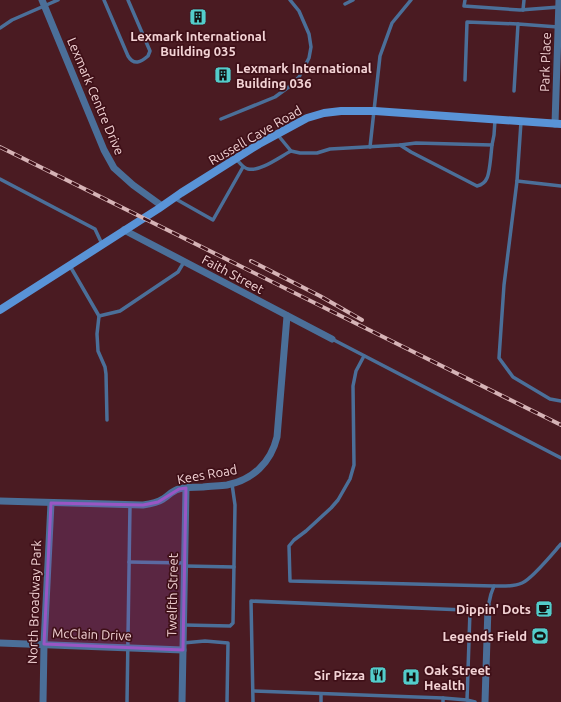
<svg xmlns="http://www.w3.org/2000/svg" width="561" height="702" font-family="Ubuntu,sans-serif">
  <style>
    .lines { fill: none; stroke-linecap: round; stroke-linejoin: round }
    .lane { stroke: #4b6f99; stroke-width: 3.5 }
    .street { stroke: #4b6f99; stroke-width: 7 }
    .secondary { stroke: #5993d7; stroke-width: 8 }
    .rail-casing { stroke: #d6b3b6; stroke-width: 4 }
    .rail { stroke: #3f1018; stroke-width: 2.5; stroke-dasharray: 8; stroke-linecap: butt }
    .marked { fill: #9956c4; fill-opacity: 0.2; stroke: #9956c4; stroke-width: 3; stroke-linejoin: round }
    .labels { text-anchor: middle; stroke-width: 3.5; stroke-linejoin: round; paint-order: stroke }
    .poi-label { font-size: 13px; font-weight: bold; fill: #f3d3d5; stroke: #3f1018; text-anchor: end }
    .street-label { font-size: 13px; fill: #f3d3d5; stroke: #3f1018 }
  </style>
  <rect width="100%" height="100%" fill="#4a1b22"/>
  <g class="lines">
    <g class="lane">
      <path d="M104,0L128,56C134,66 141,62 148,56L150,51L128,0"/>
      <path d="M465,0L464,6L520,10L559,7"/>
      <path d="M345,4L353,0"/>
      <path d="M523,10L524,0"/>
      <path d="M0,28L12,20L58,0"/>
      <path d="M465,80L467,22L518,24"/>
      <path d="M514,91L518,24L558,27"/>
      <path d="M221,119L275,97L290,86L299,77L309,58L311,47L309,34L299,11L290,0"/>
      <path d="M521,122L517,181L504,285L499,358L513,377L550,399L561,401"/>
      <path d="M277,134L291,151L300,153H317L330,149L400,145L416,143L492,145L494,135L495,120"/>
      <path d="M400,145L411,152L477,186C481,185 485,183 487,178C490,172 491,153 492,145"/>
      <path d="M370,147L380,56L392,23L411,0"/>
      <path d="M236,159C240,163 243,168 248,169C260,172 281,156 291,151"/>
      <path d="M0,179L95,229L102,244"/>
      <path d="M517,181L561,186"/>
      <path d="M174,198L213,220L243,167"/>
      <path d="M70,266L99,316L97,334L98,351L105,367L106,374L107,420"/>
      <path d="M99,316L120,311L178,272L184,262"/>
      <path d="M332,339L561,458"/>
      <path d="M364,356L356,371L353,386L354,465L350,479L338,500L331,508L306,531L294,540L289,546L290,581L494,586"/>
      <path d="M129,562L185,563"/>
      <path d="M185,566L234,567"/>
      <path d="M488,607L491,594L494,586C503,586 514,587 522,583C532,579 553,553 561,544"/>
      <path d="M470,611L467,700L475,702"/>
      <path d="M184,625L230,626L233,623L235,505L232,484"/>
      <path d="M183,643L205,641L228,643L227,702"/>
      <path d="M253,691L443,698"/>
      <path d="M127,702L130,505"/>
      <path d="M253,702L251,601L488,611"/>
      <path d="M321,702V694"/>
      <path d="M443,702V698L467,700"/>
    </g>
    <g class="street">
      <path d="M42,0L104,150L114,168L133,185L162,206"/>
      <path d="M555,124L559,0"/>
      <path d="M124,230L332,339"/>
      <path d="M0,501L143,505C150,504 157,503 163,499C168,496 173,490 179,489C185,487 196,487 203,487C211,486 220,486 227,485C253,480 271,462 277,437L287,316"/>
      <path d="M0,643L183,650"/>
      <path d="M43,702L44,644L51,503"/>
      <path d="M182,702L186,488"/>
      <path d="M485,702L488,607"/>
    </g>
    <path class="secondary" d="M0,310L158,209L181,193L259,144L307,118L324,113L341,111H375L561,124"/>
    <g class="rail-casing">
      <g id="rail">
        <path d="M0,147L561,425"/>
        <path d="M251,261L320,296L362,320"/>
      </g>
    </g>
    <use href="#rail" class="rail"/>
  </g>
  <path class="marked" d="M186,488L183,650L44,644L51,503L143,505L158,502L179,489Z"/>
  <defs>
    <g id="building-square" transform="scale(0.9)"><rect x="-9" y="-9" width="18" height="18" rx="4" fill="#53cdcb" stroke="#3f1018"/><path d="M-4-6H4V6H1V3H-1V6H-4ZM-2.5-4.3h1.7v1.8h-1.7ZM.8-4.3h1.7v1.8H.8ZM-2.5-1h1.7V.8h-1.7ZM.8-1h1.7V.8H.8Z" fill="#111"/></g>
    <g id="cafe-square" transform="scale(0.9)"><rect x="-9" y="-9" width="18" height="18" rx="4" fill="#53cdcb" stroke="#3f1018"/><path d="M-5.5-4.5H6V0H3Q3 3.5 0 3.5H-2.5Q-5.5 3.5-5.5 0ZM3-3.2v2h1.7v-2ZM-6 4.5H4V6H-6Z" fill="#111"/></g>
    <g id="stadium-square" transform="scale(0.9)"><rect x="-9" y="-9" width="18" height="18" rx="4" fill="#53cdcb" stroke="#3f1018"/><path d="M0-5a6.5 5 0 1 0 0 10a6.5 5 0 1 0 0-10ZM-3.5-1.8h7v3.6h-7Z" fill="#111"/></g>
    <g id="restaurant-square" transform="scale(0.9)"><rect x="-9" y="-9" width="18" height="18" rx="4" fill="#53cdcb" stroke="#3f1018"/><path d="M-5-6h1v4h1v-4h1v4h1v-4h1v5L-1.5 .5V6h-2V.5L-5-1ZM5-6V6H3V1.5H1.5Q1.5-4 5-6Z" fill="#111"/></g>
    <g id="hospital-square" transform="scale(0.9)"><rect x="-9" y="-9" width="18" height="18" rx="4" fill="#53cdcb" stroke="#3f1018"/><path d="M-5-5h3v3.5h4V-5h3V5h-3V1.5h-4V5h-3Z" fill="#111"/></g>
  </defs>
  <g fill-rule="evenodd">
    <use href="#building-square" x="198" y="17"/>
    <use href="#building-square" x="223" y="75"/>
    <use href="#cafe-square" x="544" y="609"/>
    <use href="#stadium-square" x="540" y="636"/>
    <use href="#restaurant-square" x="378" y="675"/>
    <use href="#hospital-square" x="411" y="677"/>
  </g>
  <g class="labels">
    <g class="poi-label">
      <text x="198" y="41" text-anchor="middle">Lexmark International<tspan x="198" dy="15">Building 035</tspan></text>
      <text x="236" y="73" text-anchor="start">Lexmark International<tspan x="236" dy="15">Building 036</tspan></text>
      <text x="531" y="614">Dippin' Dots</text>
      <text x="527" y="641">Legends Field</text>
      <text x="424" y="675" text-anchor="start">Oak Street<tspan x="424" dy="15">Health</tspan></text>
      <text x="365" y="680">Sir Pizza</text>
    </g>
    <g class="street-label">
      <text transform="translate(545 62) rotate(-88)" y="5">Park Place</text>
      <text transform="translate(96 96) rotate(67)" y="5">Lexmark Centre Drive</text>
      <text transform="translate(255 135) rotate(-30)" y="5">Russell Cave Road</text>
      <text transform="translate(233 274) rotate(28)" y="5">Faith Street</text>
      <text transform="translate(207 474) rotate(-10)" y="5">Kees Road</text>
      <text transform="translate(172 595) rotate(-89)" y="5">Twelfth Street</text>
      <text transform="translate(34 602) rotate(-88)" y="5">North Broadway Park</text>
      <text transform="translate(92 634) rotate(2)" y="5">McClain Drive</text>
    </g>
  </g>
</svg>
